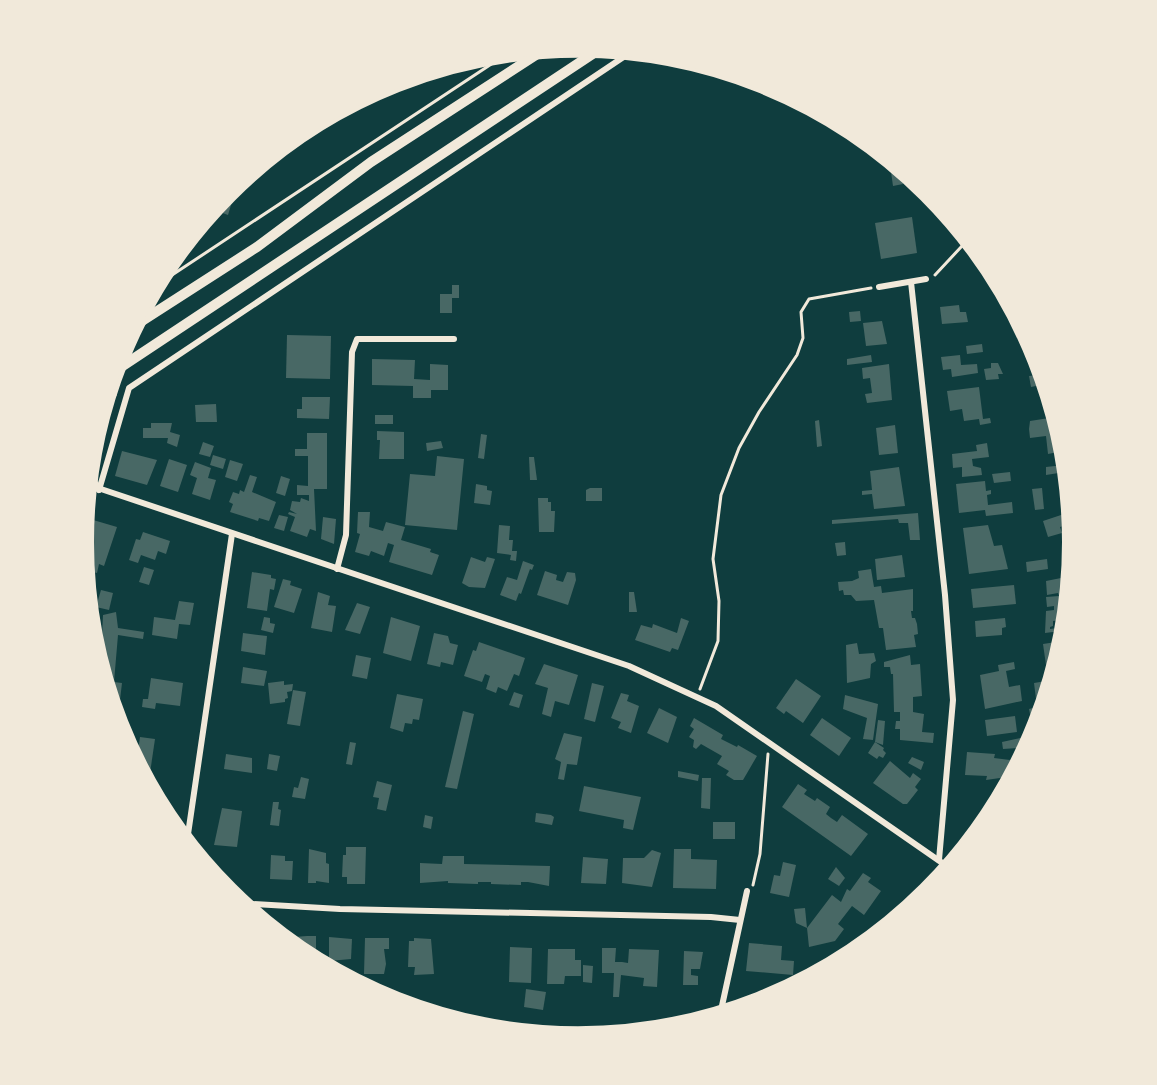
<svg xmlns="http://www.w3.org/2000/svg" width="1157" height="1085" font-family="Roboto,sans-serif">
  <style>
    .building { fill: #486865 }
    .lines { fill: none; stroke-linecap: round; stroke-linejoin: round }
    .path { stroke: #f1e9da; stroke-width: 3 }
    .minor { stroke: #f1e9da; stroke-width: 6 }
    .trunk { stroke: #f1e9da; stroke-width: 10 }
    .rim { fill: none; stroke: #f1e9da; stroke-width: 4 }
  </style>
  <rect width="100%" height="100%" fill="#0f3d3e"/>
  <g class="building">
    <path d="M901,171L903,184L893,186L891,172Z"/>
    <path d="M223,192L234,195L228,215L217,211Z"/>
    <path d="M912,217L917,253L881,259L875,223Z"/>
    <path d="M452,285H459V298H452V313H440V294H452Z"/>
    <path d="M959,305L960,312H966L968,322L942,324L940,307Z"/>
    <path d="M860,311L861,321L850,322L849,312Z"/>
    <path d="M882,321L887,344L866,346L863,323Z"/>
    <path d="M287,335L331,336L330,379L286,378Z"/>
    <path d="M982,344L983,352L967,354L966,346Z"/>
    <path d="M871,355L872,362L847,365V359Z"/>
    <path d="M960,355L961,365L977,364L978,373L952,377L951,369L943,370L941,357Z"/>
    <path d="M372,359L415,360L414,379L430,380V364L448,365V390H431V398H413V386L372,385Z"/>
    <path d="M991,363H998L1003,374H998L999,379L986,380L984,369L991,368Z"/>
    <path d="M889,364L892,400L867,403L865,394L872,393L870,378L863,379L862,368Z"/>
    <path d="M1039,375L1041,385L1031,387L1029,376Z"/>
    <path d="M979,387L983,419L990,418L991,423L980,425L979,419L964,421L962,409L950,411L947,391Z"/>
    <path d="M302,397H330L329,419L297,418V409H302Z"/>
    <path d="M216,404L217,422H196L195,405Z"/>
    <rect x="375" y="415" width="18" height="9"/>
    <path d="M1049,418L1058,452L1048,454L1046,436L1030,438L1029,429L1030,421Z"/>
    <path d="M819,420L822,446L817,447L815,421Z"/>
    <path d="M151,423H172L170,432L180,435L177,447L167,443L168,438H143V428H151Z"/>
    <path d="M895,425L898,453L879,455L876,428Z"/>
    <path d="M377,431L404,432V459H379L380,440H377Z"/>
    <path d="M307,433H327V489H314L316,531L310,529L307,537L290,531L295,517L288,514L289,512L297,514L290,510L292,501L300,502L301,498L309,501V495H297V485L308,486V456H295V449H307Z"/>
    <path d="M481,434L487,435L484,459L478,458Z"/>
    <path d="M441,441L443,448L427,451L426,443Z"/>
    <path d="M203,442L214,446L210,457L199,454Z"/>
    <path d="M987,443L989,457L972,459L973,466L981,468L982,475L962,477V467L953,468L952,454L977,451L976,445Z"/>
    <path d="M122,451L157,460L147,485L115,476Z"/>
    <path d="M213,455L226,459L223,469L210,465Z"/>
    <path d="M437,456L464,459L457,530L405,525L410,474L435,476Z"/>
    <path d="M529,457H534L537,480H530Z"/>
    <path d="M169,459L187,465L178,492L160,486Z"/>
    <path d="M230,460L243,464L237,481L225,477Z"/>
    <path d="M195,462L211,468L208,478L216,480L210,500L192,494L197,478L190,475Z"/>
    <path d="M1064,465L1065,472L1046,475V467Z"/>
    <path d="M899,467L905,506L874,509L872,494L862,495V491L872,490L870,471Z"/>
    <path d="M1010,472L1011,481L994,483L992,474Z"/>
    <path d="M250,475L257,477L252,492L276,502L269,521L259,518L258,521L230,512L233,504L229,502L233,492L239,494L240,490L244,492Z"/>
    <path d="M281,476L290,479L285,496L276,493Z"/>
    <path d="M985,481L986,491L991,490V494L987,495L988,505L1012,502L1013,513L986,516L985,510L959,513L956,484Z"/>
    <path d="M476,484L487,486V490L492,491L490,505L474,503Z"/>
    <path d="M590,488H602V501H586V490Z"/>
    <path d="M1042,488L1044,509L1035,510L1032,489Z"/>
    <path d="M538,498H548V502H551V511H555L554,532H539Z"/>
    <path d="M358,512H370L369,527L383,531L386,522L405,527L401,540L431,549L430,552L439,555L432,575L389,562L394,545L388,543L384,556L371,551L369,556L355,552L360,534L357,533Z"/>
    <path d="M918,513L920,540H910L908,523H899L898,519L832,524V520Z"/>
    <path d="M1064,514L1067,525L1060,527L1062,533L1048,537L1043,521Z"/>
    <path d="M279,515L288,517L284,531L274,528Z"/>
    <path d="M83,517L117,527L104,566L99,564L97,573L89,571L93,558L81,554L83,546L78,542Z"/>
    <path d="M323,517L336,519L334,544L321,539Z"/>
    <path d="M499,525L510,526L509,540H513L512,551H517L516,561L510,560L511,555L497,553Z"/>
    <path d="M988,525L994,546L1002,545L1008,569L969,574L963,528Z"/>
    <path d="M143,532L170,541L166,554L158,551L155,560L141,555L138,563L129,560L136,539L140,540Z"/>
    <path d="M845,542L846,555L837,556L835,543Z"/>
    <path d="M902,555L905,577L877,580L875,559Z"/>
    <path d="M471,557L485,562L487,557L495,559L485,588L469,587L462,583Z"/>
    <path d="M1047,559L1048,569L1027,572L1026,562Z"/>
    <path d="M523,561L534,565L532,570L530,569L521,594L519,593L516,601L500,595L507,577L517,580Z"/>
    <path d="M144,567L154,570L149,585L139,582Z"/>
    <path d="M871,569L874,587L881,586L882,593L913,589V611H911L912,618H915L917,624L918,634L914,635L916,647L886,650L883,628H879L874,600L856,601L851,595H844L843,590L839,591L838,582L852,581L859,578L858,571Z"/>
    <path d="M545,571L557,575L556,580L563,582L567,572L575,573L576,580L568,605L537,595Z"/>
    <path d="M252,572L271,575V578L276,579L274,590L270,589L267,611L247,608Z"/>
    <path d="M1061,578L1063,592L1069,591L1063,623L1059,605L1061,620L1053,621V626L1050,627V629L1057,628V626L1062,625L1061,631L1045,633L1046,611L1054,610V606L1047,607L1046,597L1059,596L1058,593L1047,595L1046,581Z"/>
    <path d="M283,579L291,581L290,585L302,589L294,613L274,607Z"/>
    <path d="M1014,585L1016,604L973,608L971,589Z"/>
    <path d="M101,590L113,593L109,610L96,607Z"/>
    <path d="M318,592L330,596L328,605L336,606L332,632L311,628Z"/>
    <path d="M629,592H634L637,612H629Z"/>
    <path d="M179,601L194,603L190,625L179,624L177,639L152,635L154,617L175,620Z"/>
    <path d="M357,603L370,607L360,634L345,630Z"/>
    <path d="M116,612L118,628L144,632L143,639L118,635L114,682L122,683L120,700L118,704H113L111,710L101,656L103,615Z"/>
    <path d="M264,617L270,618V623L275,624L273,633L261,630Z"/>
    <path d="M391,617L420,626L411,661L383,653Z"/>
    <path d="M681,618L689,621L678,650L672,648L670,652L635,640L641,625L652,628L653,624L677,633Z"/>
    <path d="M1005,618L1006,627L1002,628V635L976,637L975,621Z"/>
    <path d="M243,633L267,636L265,655L241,651Z"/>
    <path d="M434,633L448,636L450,643L458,645L453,665L441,662L440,667L427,664Z"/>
    <path d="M479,642L525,658L519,676L514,674L507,691L498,687L496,693L486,689L490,676L485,674L482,682L464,676L473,650L476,651Z"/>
    <path d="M1056,642L1055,663L1046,665L1043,644Z"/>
    <path d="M857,643L859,654L874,653L876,661L871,664L870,678L847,683L846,645Z"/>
    <path d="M356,655L371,658L367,679L352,676Z"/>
    <path d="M910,655L911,665L920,664L922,696L913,697V712L924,714L922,732L934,733L933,743L900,740V729H895L896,721H900V712H894L893,674H891L890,667H884V662Z"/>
    <path d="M1014,662L1015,669L1006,671L1009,687L1020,685L1022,701L985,709L980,675L999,671L998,665Z"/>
    <path d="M544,664L578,675L569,705L555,701L551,717L542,714L548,688L535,684Z"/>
    <path d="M243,667L267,671L264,686L241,683Z"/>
    <path d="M151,678L183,683L180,706L156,703L155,709L142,707L143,699H148Z"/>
    <path d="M796,679L821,696L803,723L786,711L784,714L776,708Z"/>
    <path d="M1052,680L1046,709L1030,714L1029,709L1037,707L1034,683Z"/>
    <path d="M284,681V685L293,684L292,691L287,692L288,698L285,699V702L270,704L268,683Z"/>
    <path d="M592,683L604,686L595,722L584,719Z"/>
    <path d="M293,690L306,692L300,726L287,724Z"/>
    <path d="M514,692L523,695L519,708L509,705Z"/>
    <path d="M621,693L629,695L627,701L639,706L631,733L618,728L621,722L611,718Z"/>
    <path d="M397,694L423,699L419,720L413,719L412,724L405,723L403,732L390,728Z"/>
    <path d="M845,695L878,704L873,740L863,739L867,718L843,709Z"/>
    <path d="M659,708L677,717L668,743L647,733Z"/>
    <path d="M463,711L474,714L457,789L445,787Z"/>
    <path d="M1015,716L1017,732L987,736L985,720Z"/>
    <path d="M694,718L723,735L721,739L737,747L738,745L757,756L743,780H734L726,775L729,771L717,764L722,756L701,744L696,749L693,747L694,740L689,737L694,729L690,726Z"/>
    <path d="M822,718L851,738L839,756L810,735Z"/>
    <path d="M878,720L885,721L883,745L875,742Z"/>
    <path d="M564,733L582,737L577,765L567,764L564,780L558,779L561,762L555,759Z"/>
    <path d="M1029,736L1030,747L1003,749L1002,742Z"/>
    <path d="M140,737L155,739L150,773L141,771L136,764Z"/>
    <path d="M350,742L356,743L352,765L346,764Z"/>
    <path d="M875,742L884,748L883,750L886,753L883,758L879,756L877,759L868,753Z"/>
    <path d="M967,752L995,754L994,758L1010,760L1007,777L986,780L987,776L965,775Z"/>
    <path d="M226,754L252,758V773L224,769Z"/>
    <path d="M269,754L280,756L277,771L267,769Z"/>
    <path d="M912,757L924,762L921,770L908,763Z"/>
    <path d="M890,761L910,778L913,773L921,779L915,787L918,790L907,804H903L873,783Z"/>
    <path d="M678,771L699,775L698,781L678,777Z"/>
    <path d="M301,777L309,779L305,799L292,797L294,787L298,788Z"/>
    <path d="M702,778H711L710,809L701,808Z"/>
    <path d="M377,781L392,785L386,811L377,809L379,798L373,797Z"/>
    <path d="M798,784L807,790L804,794L815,801L817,798L830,807L826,814L831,818L837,822L842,815L868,834L851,856L782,807Z"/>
    <path d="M584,786L641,797L633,830L623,828L624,820L579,811Z"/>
    <path d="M273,802H279L278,809L281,810L279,826L270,825Z"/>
    <path d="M222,808L242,811L237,847L214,845Z"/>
    <path d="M536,813L551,815L554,817L552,825L535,822Z"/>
    <path d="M425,815L433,817L431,829L423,827Z"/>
    <rect x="713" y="822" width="22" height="17"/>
    <path d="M346,847H366L365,884H347V877H342L343,855H346Z"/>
    <path d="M309,849L326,853V863L329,864V883L316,881V883H308Z"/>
    <path d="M674,849H691V859L717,860L716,889L673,888Z"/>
    <path d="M652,850L661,853L652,887L622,883L623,858H644Z"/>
    <path d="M271,855L285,856V861H293L292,880L270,879Z"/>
    <path d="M443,856H464V864L550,866L549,886L528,882H521V885L491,884V882H478V884L448,883V881L420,883V863L442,864Z"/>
    <path d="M583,857L608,859L606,884L581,883Z"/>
    <path d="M783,862L796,865L789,897L770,893L774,875L780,876Z"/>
    <path d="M836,867L845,878L839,886L828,879Z"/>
    <path d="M863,873L871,878L868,882L881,891L864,915L852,906L838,924L844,929L835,941L809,947L807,928L832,895L841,902L847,889L850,891Z"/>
    <path d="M805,908L807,928L796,923L794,909Z"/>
    <path d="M307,936H316V957L294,943V937Z"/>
    <path d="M329,937L352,939L351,959L329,961Z"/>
    <path d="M365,938H389V949H384L386,964L384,974H364Z"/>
    <path d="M414,938L431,939L434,974L414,975L415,967H408L409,941H414Z"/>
    <path d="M749,943L782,946L781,960L794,961L793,975L746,971Z"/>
    <path d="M510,947L532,948L531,983L509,982Z"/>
    <path d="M602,948H616L615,962H622L628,963L629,949L659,950L657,987L643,986L644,978L621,975L619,997H613L614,973H602Z"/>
    <path d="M548,949H575V960H581V976H565L564,984H547Z"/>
    <path d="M684,951L703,952L700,969H691V975L698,976V985H683Z"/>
    <path d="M583,965L593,966L592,983L583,982Z"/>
    <path d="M526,989L546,992L543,1010L524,1007Z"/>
  </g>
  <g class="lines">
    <g class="path">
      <path d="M935,275L962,246L970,245"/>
      <path d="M163,281L502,57"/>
      <path d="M106,401L115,395"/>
      <path d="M700,689L718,641L719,601L713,559L721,495L739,448L759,412L797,355L803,338L801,312L809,299L871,288"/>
      <path d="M753,885L760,854L768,754"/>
    </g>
    <g class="minor">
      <path d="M911,282L945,595L953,700L939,860"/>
      <path d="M879,287L926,279"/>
      <path d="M91,476L99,490"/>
      <path d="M89,485L629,666L716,706L951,869"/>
      <path d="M99,490L129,388L631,52"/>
      <path d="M337,569L346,535L352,352L357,339H454"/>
      <path d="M187,841L232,534"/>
      <path d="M235,903L340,909L711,917L740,920"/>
      <path d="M720,1015L747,891"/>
    </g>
    <g class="trunk">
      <path d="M131,328L257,247L371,162L545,49"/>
      <path d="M112,373L603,47"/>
    </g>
  </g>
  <path d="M0 0H1157V1085H0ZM92 542a486 486 0 1 1 972 0a486 486 0 1 1-972 0Z" fill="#f1e9da" fill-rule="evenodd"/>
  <path class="rim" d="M92 542a486 486 0 1 1 972 0a486 486 0 1 1-972 0Z"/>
</svg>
